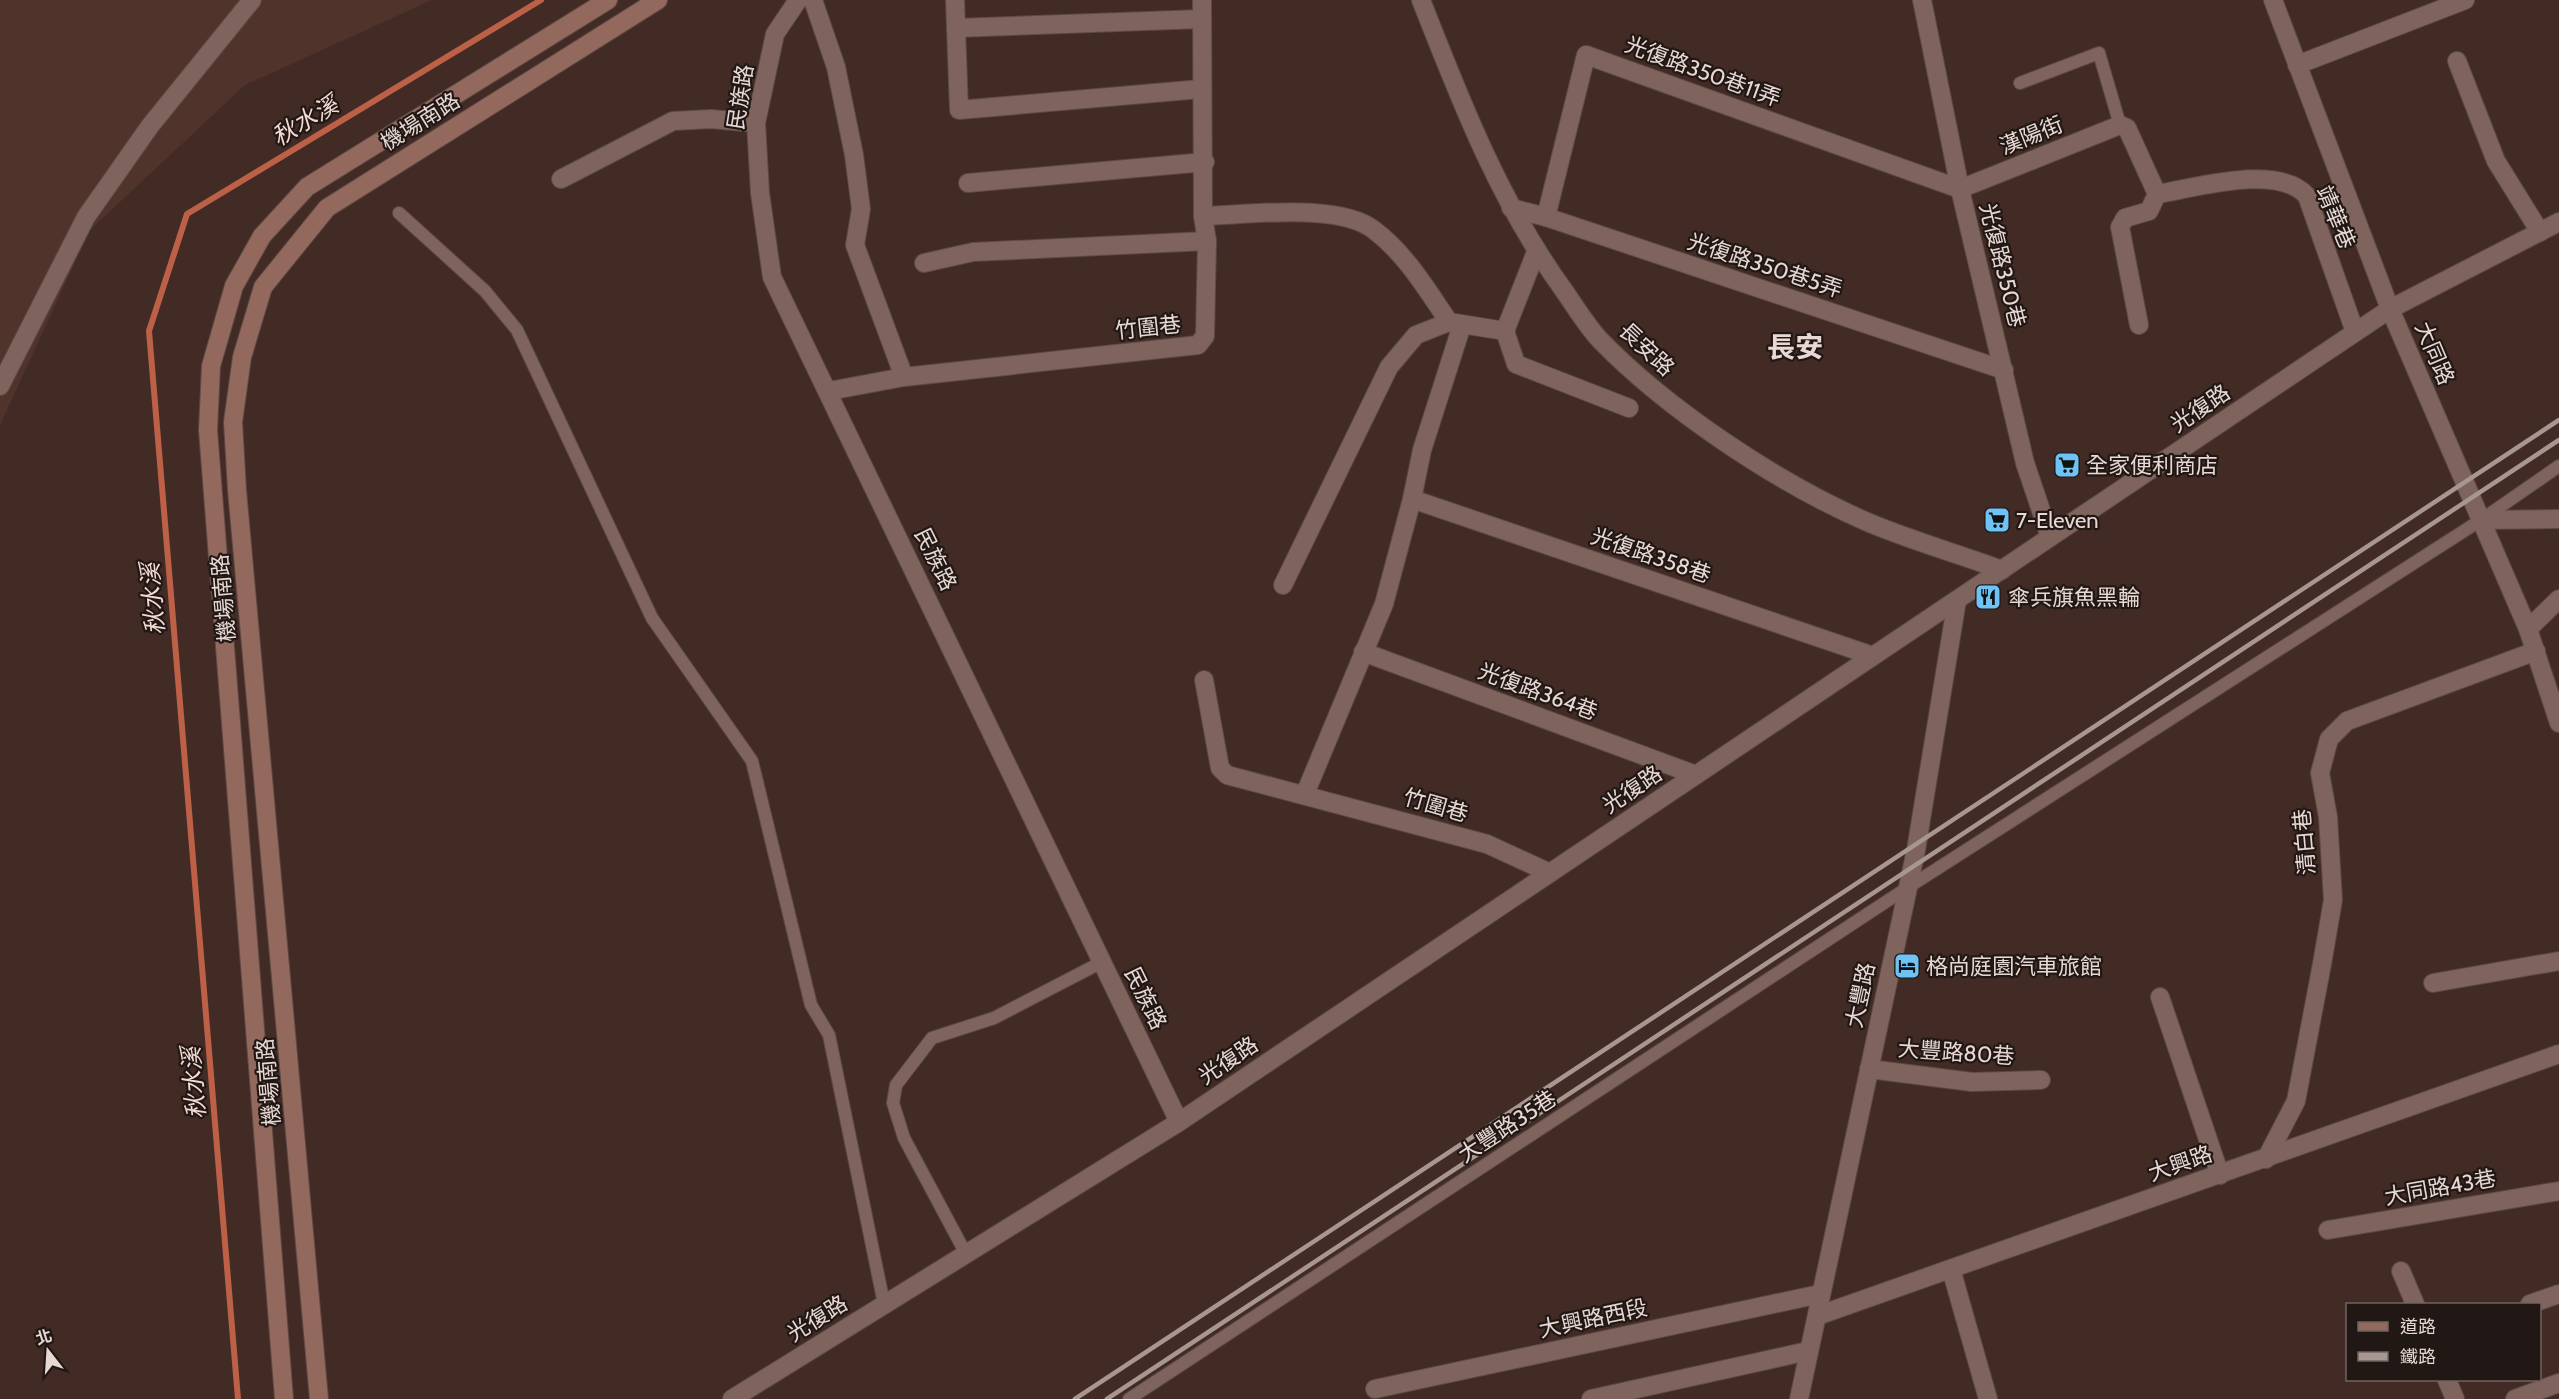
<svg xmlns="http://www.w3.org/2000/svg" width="2559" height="1399" font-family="Cabin,'Noto Sans TC',sans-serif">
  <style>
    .built { fill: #50332b }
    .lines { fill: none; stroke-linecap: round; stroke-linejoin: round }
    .stream { stroke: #bc6047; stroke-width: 6 }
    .lane-casing { stroke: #5d4a45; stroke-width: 14 }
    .street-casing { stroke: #5d4a45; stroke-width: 20 }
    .secondary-casing { stroke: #5d4a45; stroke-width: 20 }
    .lane { stroke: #7e645d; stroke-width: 12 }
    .street { stroke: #7e645d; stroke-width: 18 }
    .secondary { stroke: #94695d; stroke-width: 18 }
    .rail { stroke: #a89691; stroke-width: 4.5 }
    .labels { text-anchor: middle; stroke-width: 4.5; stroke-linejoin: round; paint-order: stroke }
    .street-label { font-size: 22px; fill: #e7d8d4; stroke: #211714 }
    .poi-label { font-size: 22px; fill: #e7d8d4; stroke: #211714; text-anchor: start }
    .water-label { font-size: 24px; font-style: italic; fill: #f4dad3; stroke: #211714 }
    .district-label { font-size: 28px; font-weight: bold; fill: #e7d8d4; stroke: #211714 }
  </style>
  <rect width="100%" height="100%" fill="#422b25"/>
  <path class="built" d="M0,0H432L245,85L90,230L0,425Z"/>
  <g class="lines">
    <path class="stream" d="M238,1399L149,331L187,214L541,0"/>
    <g class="lane-casing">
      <g id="lane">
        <path d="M2020,83L2099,53L2120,125"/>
        <path d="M399,213L485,291L517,330L652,618L752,761L811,1005L829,1035L884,1304"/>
        <path d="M966,1254L904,1138L893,1103L896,1085L932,1038L994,1018L1102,962"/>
        <path d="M1129,1399L1907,888L2481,520L2559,466"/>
      </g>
    </g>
    <g class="street-casing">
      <g id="street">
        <path d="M798,0L775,34L756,123L760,193L772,277L1179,1122"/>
        <path d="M813,0L836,67L854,155L861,209L855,245L904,377"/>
        <path d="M955,0L959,110L1201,89"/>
        <path d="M1421,0C1461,102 1500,203 1565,292C1576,308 1587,326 1600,340C1667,409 1776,482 1865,521C1909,540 1956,553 2002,570"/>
        <path d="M1922,0L1960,189L2025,463L2050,537"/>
        <path d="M2273,0L2390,309L2528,629L2559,723"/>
        <path d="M956,28L1202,19"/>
        <path d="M2457,61L2496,161L2540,232"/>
        <path d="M2297,65L2465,0"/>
        <path d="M561,179L673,121L711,119L756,123"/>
        <path d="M968,183L1205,162"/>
        <path d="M2157,194C2196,188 2278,163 2307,196L2355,332"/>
        <path d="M1511,208L1546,217L2004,370"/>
        <path d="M1203,216C1247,215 1339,202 1374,230C1406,254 1427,290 1449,322L1505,331L1516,364L1629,408"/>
        <path d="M1546,217L1586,55L1960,189L2120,125L2127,128L2157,194"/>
        <path d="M924,263L973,252L1207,241"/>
        <path d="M2139,325L2120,227L2125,218L2149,211L2157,194"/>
        <path d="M1505,331L1536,252"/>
        <path d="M0,386L86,217L150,126L252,0"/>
        <path d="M829,391L904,377L1198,345L1205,336L1207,241L1203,216L1202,0"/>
        <path d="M1412,499L1873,656"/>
        <path d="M2481,520L2559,519"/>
        <path d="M1283,585L1389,367L1416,335L1449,322"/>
        <path d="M2528,629L2559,599"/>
        <path d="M1363,652L1696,775"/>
        <path d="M1204,680L1220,768L1227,775L1487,844L1550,873"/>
        <path d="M1305,794L1384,604L1412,499L1422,450L1462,325"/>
        <path d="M2433,983L2559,961"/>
        <path d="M2160,997L2220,1175"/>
        <path d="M1869,1069L1972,1082L2041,1080"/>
        <path d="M2266,1159L2296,1101L2322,964L2333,900L2328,817L2320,773L2329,739L2347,721L2536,651"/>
        <path d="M2328,1230L2559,1191"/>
        <path d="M1951,1269L1988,1399"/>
        <path d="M2401,1271L2415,1304"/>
        <path d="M2530,1304L2559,1294"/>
        <path d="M1817,1316L2559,1054"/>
        <path d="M2447,1380L2455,1399"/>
        <path d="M1375,1389L1820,1294"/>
        <path d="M732,1399L1179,1122L2390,309L2559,222"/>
        <path d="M1591,1399L1808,1351"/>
        <path d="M1799,1399L1916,850L1957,600"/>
        <path d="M2515,1399L2559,1383"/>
      </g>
    </g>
    <g class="secondary-casing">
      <g id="secondary">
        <path d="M284,1399L208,430L211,366L234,286L262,236L307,187L608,0"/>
        <path d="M319,1399L237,490L233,422L242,357L263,287L327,208L658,0"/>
      </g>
    </g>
    <use href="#lane" class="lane"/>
    <use href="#street" class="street"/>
    <use href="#secondary" class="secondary"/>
    <g class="rail">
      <path d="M1075,1399L2559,420"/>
      <path d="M1107,1399L2559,440"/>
    </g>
  </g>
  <defs>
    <g id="supermarket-square" transform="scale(1.35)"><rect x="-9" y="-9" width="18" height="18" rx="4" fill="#6ec2f4" stroke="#211714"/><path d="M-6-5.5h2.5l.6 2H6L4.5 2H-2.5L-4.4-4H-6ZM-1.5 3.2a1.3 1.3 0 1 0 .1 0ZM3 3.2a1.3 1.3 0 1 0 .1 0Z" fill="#111"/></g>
    <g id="restaurant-square" transform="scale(1.35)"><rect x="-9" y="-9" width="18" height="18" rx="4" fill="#6ec2f4" stroke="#211714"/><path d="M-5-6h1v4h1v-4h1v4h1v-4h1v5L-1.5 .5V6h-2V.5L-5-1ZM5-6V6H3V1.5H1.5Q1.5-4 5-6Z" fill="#111"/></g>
    <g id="hotel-square" transform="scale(1.35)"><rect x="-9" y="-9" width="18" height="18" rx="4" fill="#6ec2f4" stroke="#211714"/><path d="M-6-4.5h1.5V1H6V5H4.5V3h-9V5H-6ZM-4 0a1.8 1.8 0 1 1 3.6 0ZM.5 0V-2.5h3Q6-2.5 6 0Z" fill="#111"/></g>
  </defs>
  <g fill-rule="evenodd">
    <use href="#supermarket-square" x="2067" y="465"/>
    <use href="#supermarket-square" x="1997" y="520"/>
    <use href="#restaurant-square" x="1988" y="597"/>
    <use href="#hotel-square" x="1907" y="966"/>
  </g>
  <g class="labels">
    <g class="street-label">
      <text transform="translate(1703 71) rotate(20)" y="8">光復路350巷11弄</text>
      <text transform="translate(740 97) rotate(-81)" y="8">民族路</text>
      <text transform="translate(420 121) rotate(-32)" y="8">機場南路</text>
      <text transform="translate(2031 135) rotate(-22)" y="8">漢陽街</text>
      <text transform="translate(2336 217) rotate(67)" y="8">靖華巷</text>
      <text transform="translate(1765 265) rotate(18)" y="8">光復路350巷5弄</text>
      <text transform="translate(2003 265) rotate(76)" y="8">光復路350巷</text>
      <text transform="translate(1148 327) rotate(-6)" y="8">竹圍巷</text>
      <text transform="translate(1647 349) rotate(43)" y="8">長安路</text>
      <text transform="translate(2435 353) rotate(67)" y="8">大同路</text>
      <text transform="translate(2200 408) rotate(-34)" y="8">光復路</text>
      <text transform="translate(1651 555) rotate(19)" y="8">光復路358巷</text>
      <text transform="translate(936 559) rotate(64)" y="8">民族路</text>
      <text transform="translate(223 598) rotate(-95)" y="8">機場南路</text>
      <text transform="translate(1538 691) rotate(20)" y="8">光復路364巷</text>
      <text transform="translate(1632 789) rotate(-34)" y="8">光復路</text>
      <text transform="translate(1436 805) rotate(16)" y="8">竹圍巷</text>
      <text transform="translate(2304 842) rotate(-95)" y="8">清白巷</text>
      <text transform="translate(1860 995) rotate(-78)" y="8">大豐路</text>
      <text transform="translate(1146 998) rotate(64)" y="8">民族路</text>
      <text transform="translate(1956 1052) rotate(4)" y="8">大豐路80巷</text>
      <text transform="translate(1228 1060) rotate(-34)" y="8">光復路</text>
      <text transform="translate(268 1082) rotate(-95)" y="8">機場南路</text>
      <text transform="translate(1507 1126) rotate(-33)" y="8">大豐路35巷</text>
      <text transform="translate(2180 1163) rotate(-19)" y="8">大興路</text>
      <text transform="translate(2440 1187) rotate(-10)" y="8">大同路43巷</text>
      <text transform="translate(817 1318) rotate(-32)" y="8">光復路</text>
      <text transform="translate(1593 1318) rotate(-12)" y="8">大興路西段</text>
    </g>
    <g class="poi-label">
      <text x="2086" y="473">全家便利商店</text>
      <text x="2016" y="528">7-Eleven</text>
      <text x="2008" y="605">傘兵旗魚黑輪</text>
      <text x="1926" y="974">格尚庭園汽車旅館</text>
    </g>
    <g class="water-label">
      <text transform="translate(305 121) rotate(-31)" y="8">秋水溪</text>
      <text transform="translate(153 599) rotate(-95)" y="8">秋水溪</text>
      <text transform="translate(194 1083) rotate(-95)" y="8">秋水溪</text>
    </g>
    <g class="district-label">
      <text x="1795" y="357">長安</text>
    </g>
  </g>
  <rect x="2346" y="1303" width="195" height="78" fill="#211714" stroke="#706461" stroke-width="1.5"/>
  <rect x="2358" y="1322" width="30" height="9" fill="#94695d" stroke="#706461" stroke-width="1.5"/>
  <text x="2400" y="1333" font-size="18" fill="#e7d8d4">道路</text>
  <rect x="2358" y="1352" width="30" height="9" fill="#a89691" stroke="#706461" stroke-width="1.5"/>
  <text x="2400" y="1363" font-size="18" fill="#e7d8d4">鐵路</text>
  <g transform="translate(48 1351) rotate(343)" stroke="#211714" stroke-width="4.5" paint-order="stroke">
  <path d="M0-4.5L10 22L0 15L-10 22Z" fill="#e7d8d4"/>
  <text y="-9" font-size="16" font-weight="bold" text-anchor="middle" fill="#e7d8d4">北</text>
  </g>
</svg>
